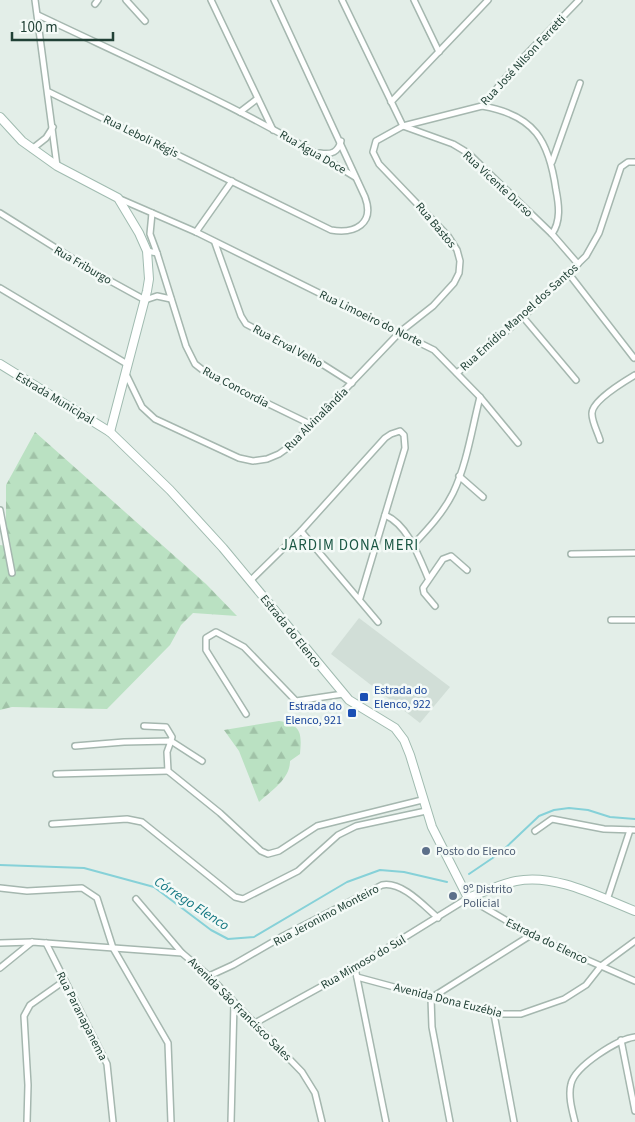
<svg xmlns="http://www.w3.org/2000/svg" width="635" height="1122" font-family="'Source Sans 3',sans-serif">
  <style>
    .built { fill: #d1ded7 }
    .forest { fill: url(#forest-firs) }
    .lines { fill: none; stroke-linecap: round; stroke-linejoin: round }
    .stream { stroke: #86d1d8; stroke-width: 2 }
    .street-casing { stroke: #a5b7af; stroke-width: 8 }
    .secondary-casing { stroke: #a0bbb0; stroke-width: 10 }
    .street { stroke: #fff; stroke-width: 5 }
    .secondary { stroke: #fff; stroke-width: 8 }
    .transit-dot { fill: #1a4fb4; stroke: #f4faf7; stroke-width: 2 }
    .service-dot { fill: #5c6f8a; stroke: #f4faf7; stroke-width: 2 }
    .labels { text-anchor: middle; stroke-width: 5; stroke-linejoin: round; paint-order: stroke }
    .street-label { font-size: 12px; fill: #214136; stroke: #f4faf7 }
    .transit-label { font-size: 12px; fill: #164399; stroke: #f4faf7; text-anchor: start }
    .service-label { font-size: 12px; fill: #4e5e75; stroke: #f4faf7; text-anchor: start }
    .water-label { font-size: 14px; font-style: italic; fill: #157883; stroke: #f4faf7 }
    .quarter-label { font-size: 15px; letter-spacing: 1px; fill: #1a5643; stroke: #f4faf7 }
  </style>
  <defs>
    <pattern id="forest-firs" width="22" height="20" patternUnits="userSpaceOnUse" patternTransform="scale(1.25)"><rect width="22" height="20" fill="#bae1c2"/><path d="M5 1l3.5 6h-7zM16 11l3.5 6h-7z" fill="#a0c2a7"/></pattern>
  </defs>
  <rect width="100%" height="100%" fill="#e3eee8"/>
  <path class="built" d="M359,618L450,687L420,723L331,654Z"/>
  <g class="forest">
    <path d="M35,432L206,584L237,616L193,613L181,625L170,645L107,709L12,707L0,710V545L6,546V485Z"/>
    <path d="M279,721C301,725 302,732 300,754L290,761C290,779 272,790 259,802L239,751L224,730Z"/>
  </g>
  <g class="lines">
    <g class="stream">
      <path d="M0,865L84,868L154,887L211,930L228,939L254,937L347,882L380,870L404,872L447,882"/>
      <path d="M469,874L500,853L539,816L554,810L569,808L588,810L610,817L635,819"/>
    </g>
    <g class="street-casing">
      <g id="street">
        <path d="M35,0L57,166"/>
        <path d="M126,0L145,21"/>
        <path d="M211,0L273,130"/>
        <path d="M342,0L403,126"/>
        <path d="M414,0L439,52"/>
        <path d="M95,4L98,0"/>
        <path d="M38,15C145,66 255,114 355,177"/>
        <path d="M49,92L331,230C355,234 375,224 365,197L274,0"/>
        <path d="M391,102L488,0"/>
        <path d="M482,106C535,115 549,141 556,190C559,205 561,221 552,234"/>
        <path d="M240,112L257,99"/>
        <path d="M403,126L453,144L468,153L552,234L578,264"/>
        <path d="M32,149L46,138L53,127"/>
        <path d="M320,153C332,155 338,152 341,141"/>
        <path d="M552,162L580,83"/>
        <path d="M120,199L196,232L434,350L480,397L518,443"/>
        <path d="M0,213L94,272L145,300L157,296L171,299"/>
        <path d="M152,213L150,234L157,253"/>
        <path d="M196,232L232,181"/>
        <path d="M215,243L241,316L246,324L322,364L352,383"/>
        <path d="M147,251L157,253L186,346L195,364L209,375L312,425"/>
        <path d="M569,274L634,358"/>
        <path d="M0,288L127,364"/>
        <path d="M523,317L576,380"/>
        <path d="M457,373L523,317L586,256L599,233L621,167L628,162H635"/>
        <path d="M126,374L142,407L155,419L239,458L253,461L267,459L279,454L293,444L400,332L433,306L454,283L459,273L460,261L457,250L448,236L379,164L373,152L376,141L403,126L482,106L519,62L579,0"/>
        <path d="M600,440C598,433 592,422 592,414C591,401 625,381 635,375"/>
        <path d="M459,476L483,497"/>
        <path d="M0,510L12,573"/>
        <path d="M385,515C408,525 419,557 428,578"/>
        <path d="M301,531L378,622"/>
        <path d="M413,545C428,529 443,513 453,493C467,464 472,428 480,397"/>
        <path d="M571,554L635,553"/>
        <path d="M250,581L301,531L385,438L391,434L400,431L404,435L405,448L360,598"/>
        <path d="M435,606L424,593L423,588L443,559L451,556L467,570"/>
        <path d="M611,620H635"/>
        <path d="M246,714L206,650V638L216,632L244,647L296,701L343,694"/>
        <path d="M144,726L166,727L172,737L171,741L202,761"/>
        <path d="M75,746L124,742L171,741L167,752L168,771L220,813L261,851L268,854L279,851L317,826L422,800"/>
        <path d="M56,774L168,771"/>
        <path d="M52,824L127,819L142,822L235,897L243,899L298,871L338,835L356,826L426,811"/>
        <path d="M535,831L552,819L604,829L635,830"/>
        <path d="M0,888L27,891L82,888L97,898L113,948L168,1043L171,1122"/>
        <path d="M136,899L182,953"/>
        <path d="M607,900L630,830"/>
        <path d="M0,943L32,942L182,953L209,976L302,1072L315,1093L322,1122"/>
        <path d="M46,943L107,1064L113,1122"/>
        <path d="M0,968L32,942"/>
        <path d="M355,968L386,1122"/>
        <path d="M209,976L233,965L283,936L382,885C402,881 424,906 438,918"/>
        <path d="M357,977L494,1014H521L564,999L586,985L601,966L635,941"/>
        <path d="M494,1014L514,1122"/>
        <path d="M255,1023L355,968L468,898L531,935L635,981"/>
        <path d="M621,1040L635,1111"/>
        <path d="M27,1122L28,1085L24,1016L30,1005L64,981"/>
        <path d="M231,1122L234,1003"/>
        <path d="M450,1122L432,1027L431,998L531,935"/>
        <path d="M575,1122C572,1110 568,1096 571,1084C575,1066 618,1039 635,1037"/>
      </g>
    </g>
    <g class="secondary-casing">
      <g id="secondary">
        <path d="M0,117L22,141L57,166L118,198L139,233L147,251L149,279L147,291L110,432"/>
        <path d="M0,364L110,432L170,490L223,548L349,700L395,728L404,740L410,755L432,827L468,898C484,892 500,884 516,881C555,873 599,897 635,911"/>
      </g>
    </g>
    <use href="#street" class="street"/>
    <use href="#secondary" class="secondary"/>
  </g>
  <g class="transit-dot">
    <rect x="359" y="692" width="10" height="10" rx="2.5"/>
    <rect x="347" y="708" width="10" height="10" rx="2.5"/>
  </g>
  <g class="service-dot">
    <circle cx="426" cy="851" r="5"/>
    <circle cx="453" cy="896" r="5"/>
  </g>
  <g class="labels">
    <g class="street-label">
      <text transform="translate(523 60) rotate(-47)" y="4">Rua José Nilson Ferretti</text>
      <text transform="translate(141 136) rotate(26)" y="4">Rua Leboli Régis</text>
      <text transform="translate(313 152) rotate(30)" y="4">Rua Água Doce</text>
      <text transform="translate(498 184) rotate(43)" y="4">Rua Vicente Durso</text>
      <text transform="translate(436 225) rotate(50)" y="4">Rua Bastos</text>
      <text transform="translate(83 265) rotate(30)" y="4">Rua Friburgo</text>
      <text transform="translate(519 317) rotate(-42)" y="4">Rua Emídio Manoel dos Santos</text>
      <text transform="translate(371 318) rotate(26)" y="4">Rua Limoeiro do Norte</text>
      <text transform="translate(288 346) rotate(28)" y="4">Rua Erval Velho</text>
      <text transform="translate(236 387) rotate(28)" y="4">Rua Concordia</text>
      <text transform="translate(55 398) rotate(31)" y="4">Estrada Municipal</text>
      <text transform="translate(316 419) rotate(-45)" y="4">Rua Alvinalândia</text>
      <text transform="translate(291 631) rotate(51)" y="4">Estrada do Elenco</text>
      <text transform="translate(326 915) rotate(-28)" y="4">Rua Jeronimo Monteiro</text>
      <text transform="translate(547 941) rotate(26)" y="4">Estrada do Elenco</text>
      <text transform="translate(363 962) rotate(-30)" y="4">Rua Mimoso do Sul</text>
      <text transform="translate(448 1000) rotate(14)" y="4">Avenida Dona Euzébia</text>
      <text transform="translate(240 1009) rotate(45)" y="4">Avenida São Francisco Sales</text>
      <text transform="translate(82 1016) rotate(63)" y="4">Rua Paranapanema</text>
    </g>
    <g class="transit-label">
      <text x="374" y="694">Estrada do<tspan x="374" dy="14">Elenco, 922</tspan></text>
      <text x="342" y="710" text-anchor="end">Estrada do<tspan x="342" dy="14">Elenco, 921</tspan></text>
    </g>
    <g class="service-label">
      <text x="436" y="855">Posto do Elenco</text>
      <text x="463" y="893">9º Distrito<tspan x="463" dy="14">Policial</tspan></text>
    </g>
    <g class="water-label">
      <text transform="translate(192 903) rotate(33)" y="5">Córrego Elenco</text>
    </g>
    <g class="quarter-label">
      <text x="350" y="550">JARDIM DONA MERI</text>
    </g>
  </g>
  <path d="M12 32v8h101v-8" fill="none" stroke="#214136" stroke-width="2.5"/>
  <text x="20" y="32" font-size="15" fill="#214136" stroke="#f4faf7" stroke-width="4" paint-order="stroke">100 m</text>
</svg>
